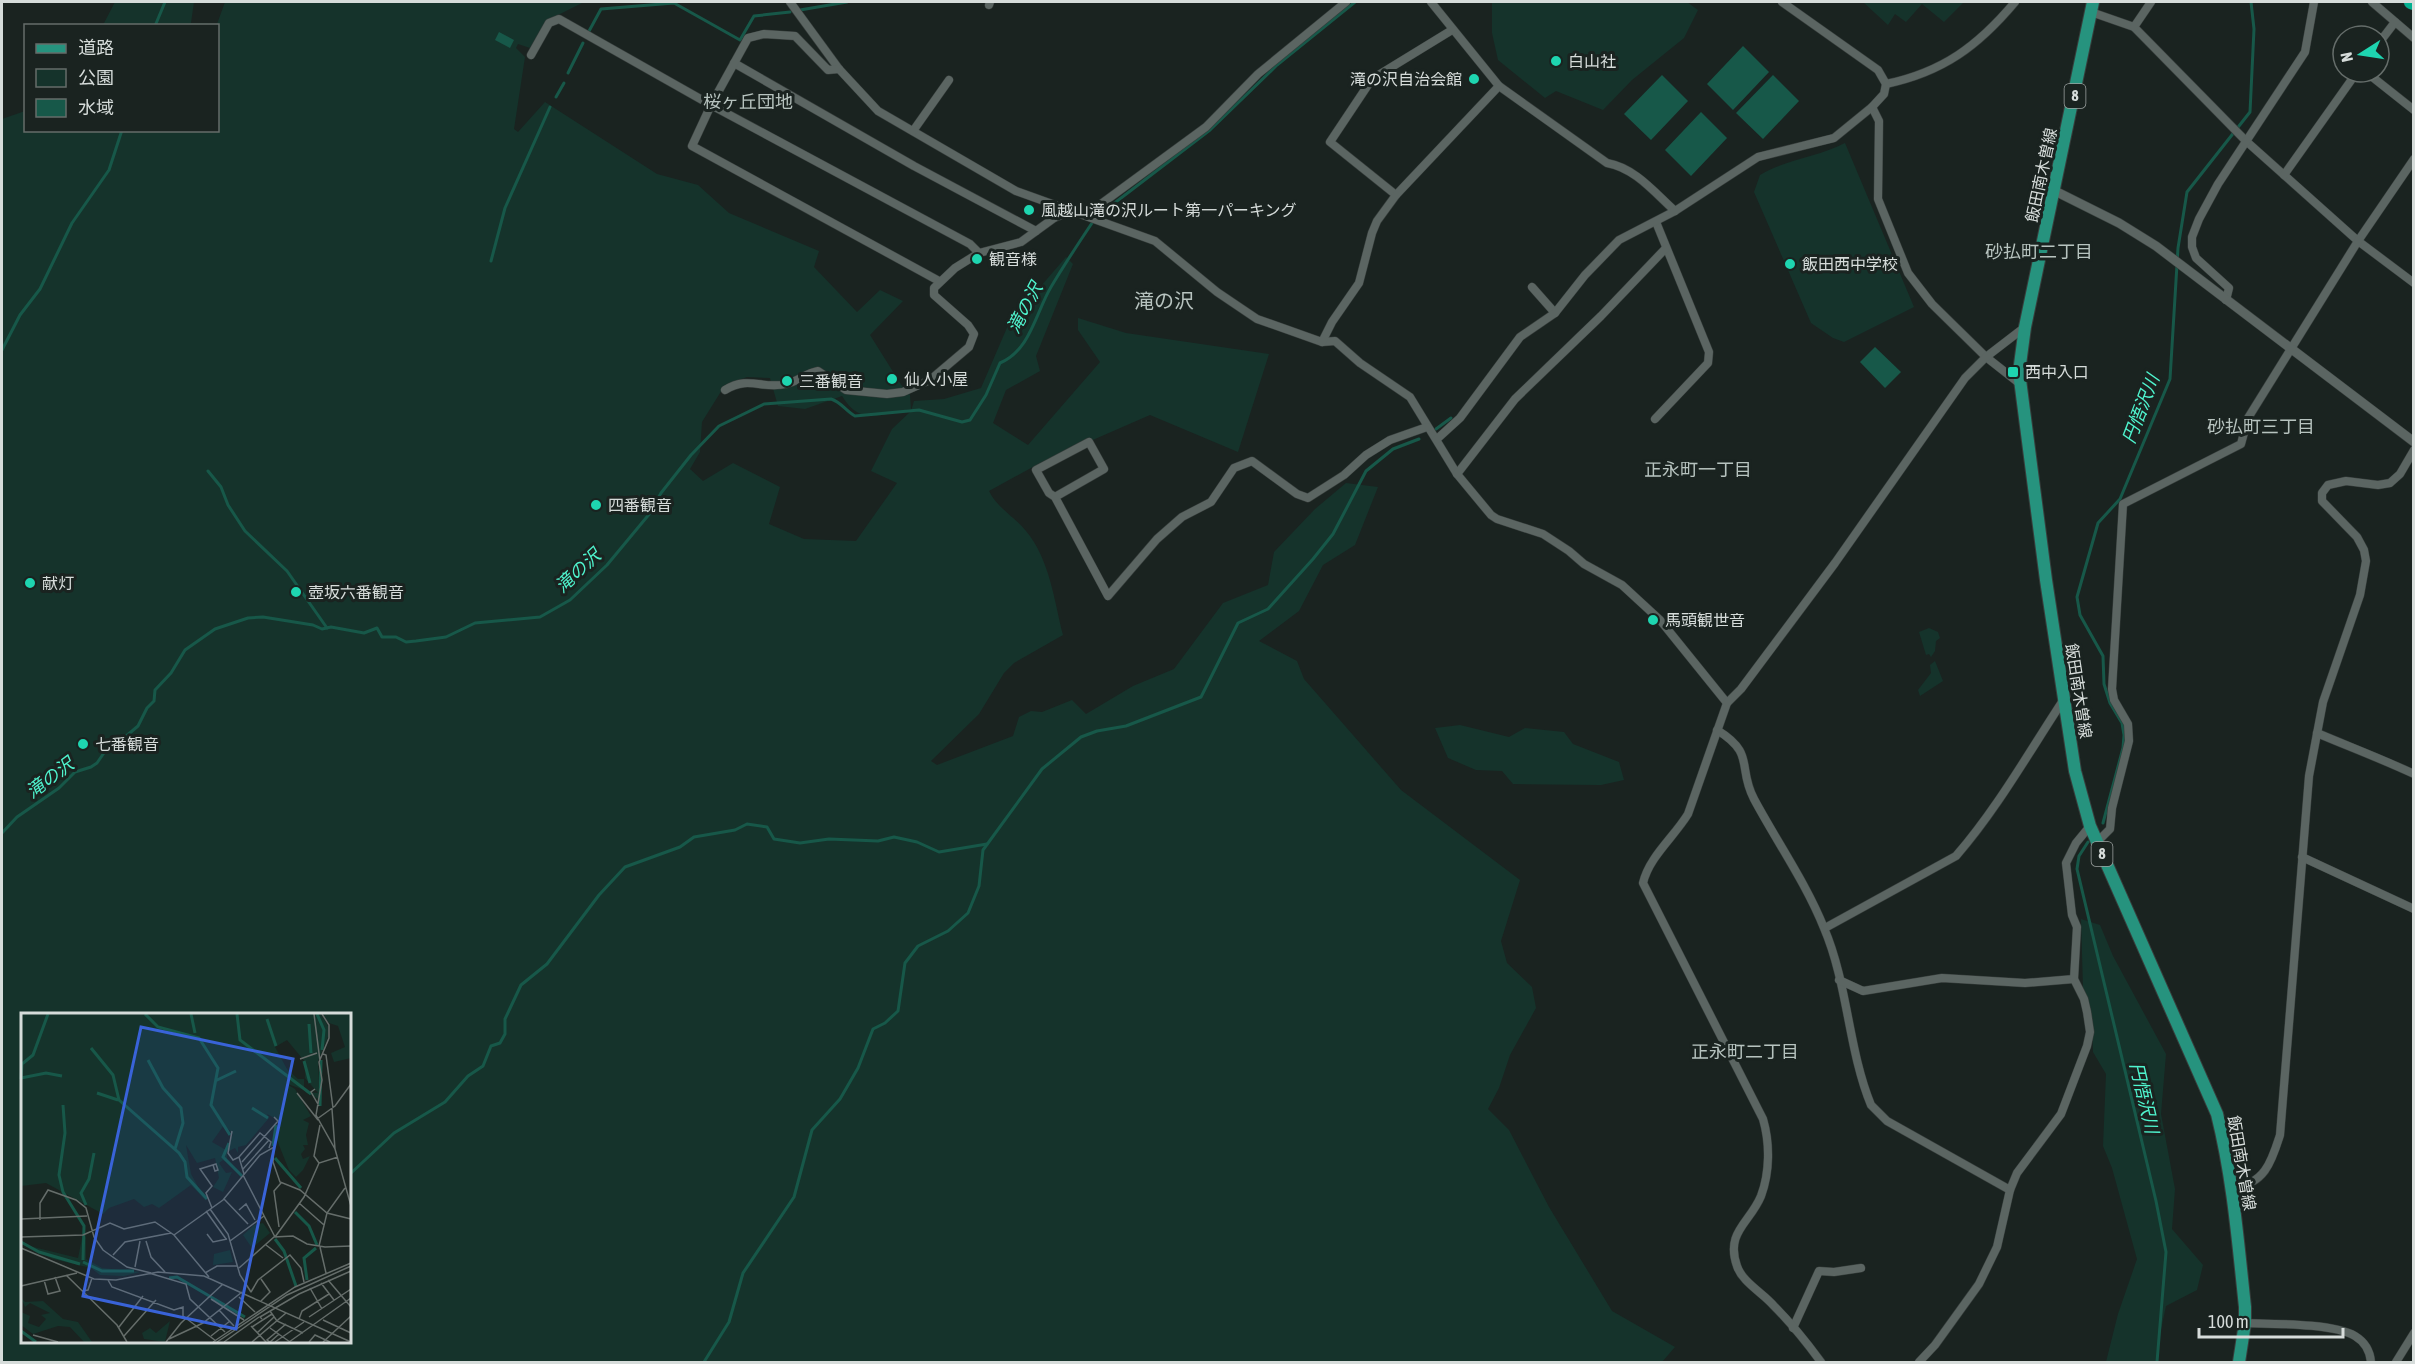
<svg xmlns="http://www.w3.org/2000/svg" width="2415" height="1364" font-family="'Asap Condensed','Noto Sans JP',sans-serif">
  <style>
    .green { fill: #15332b; fill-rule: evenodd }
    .water { fill: #175849 }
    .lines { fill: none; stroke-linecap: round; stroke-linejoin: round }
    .stream { stroke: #175849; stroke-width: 3 }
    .minor-casing { stroke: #373e3c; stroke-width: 9 }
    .tertiary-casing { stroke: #373e3c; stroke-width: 10 }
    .primary-casing { stroke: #373e3c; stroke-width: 14 }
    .motorway-casing { stroke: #373e3c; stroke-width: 15 }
    .minor { stroke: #5b6562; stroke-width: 8 }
    .tertiary { stroke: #5b6562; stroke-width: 9 }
    .primary { stroke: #26937e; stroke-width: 12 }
    .motorway { stroke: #03b191; stroke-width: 14 }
    .poi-dot { fill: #1ed5b0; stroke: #1a2320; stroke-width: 2 }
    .labels { text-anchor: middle; stroke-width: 6; stroke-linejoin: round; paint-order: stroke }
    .shield { fill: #1a2320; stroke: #9ea4a2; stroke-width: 1.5 }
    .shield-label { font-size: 15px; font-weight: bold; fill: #d6dcda }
    .poi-label { font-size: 16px; fill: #d6dcda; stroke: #1a2320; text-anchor: start }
    .street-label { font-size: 16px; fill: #d6dcda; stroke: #1a2320 }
    .neighbourhood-label { font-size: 18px; fill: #b7c3bf; stroke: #1a2320 }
    .water-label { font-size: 18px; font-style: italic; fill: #4ff4ce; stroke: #1a2320 }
    .quarter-label { font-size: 20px; fill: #b7c3bf; stroke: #1a2320 }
    .inset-river { fill: none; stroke: #175849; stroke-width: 3 }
    .inset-road { fill: none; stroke: #656d6a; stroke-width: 1.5 }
    .view { fill: #3963d8; fill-opacity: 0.15; stroke: #3963d8; stroke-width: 3 }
    .inset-edge { fill: none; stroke: #d6dcda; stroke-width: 3 }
  </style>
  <rect width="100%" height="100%" fill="#1a2320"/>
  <g class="green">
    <path d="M115,2H194L191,23L217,24L225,2H584L546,21L530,48L518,44L516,48L525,57L514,129L518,132L545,102L657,174L698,185L729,213L819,251L814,267L857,312L880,290L903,301L870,335L902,386L910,395L911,409C880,414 861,427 842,396L805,409L778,406L770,378L747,377L725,385L702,422L700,452L690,469L703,481L733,463L780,487L769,524L804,539L856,541L897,483L871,471L892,429L911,411L914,401L944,399L981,388L1009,323L1066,257L1073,264L1036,356L1040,371L1006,390L993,423L1028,445L1100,362L1078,330V318L1126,333L1269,354L1238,452L1150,415L1040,463L989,491C997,508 1014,516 1026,531C1050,560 1054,600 1063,635L1014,663L1004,673L979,714L931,761L937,765L1013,736L1019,717L1031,711L1042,712L1072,700L1086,714L1133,686L1174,669L1223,603L1268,585L1274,552L1315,509L1346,483L1378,487L1355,545L1323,565L1299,611L1259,641L1297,661L1304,679L1401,790L1520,880L1501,941L1507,963L1532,987L1536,1008L1510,1055L1499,1088L1488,1109L1509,1130L1549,1207L1612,1311L1675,1347L1662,1362H2V119L25,111L26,130H218V26L103,25ZM22,1014H350V1342H22Z"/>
    <path d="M1492,2H1687L1698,10L1684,38L1632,80L1603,110L1556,91L1545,98L1498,60L1492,33Z"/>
    <path d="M1863,2H1964L1944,22L1922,4L1906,22L1895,14L1888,25Z"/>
    <path d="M1845,143L1914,307L1844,342L1833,338L1811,323L1754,192L1760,175C1787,159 1818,157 1845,143Z"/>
    <path d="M1929,628L1938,632L1940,638L1936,641L1935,651L1931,657L1929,654L1926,655L1919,632Z"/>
    <path d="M1935,661L1943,681L1920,696L1918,690L1931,673L1930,665Z"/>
    <path d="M1460,725L1509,737L1525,728L1564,732L1573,744L1619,762L1624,780L1601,785L1513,784L1502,771L1476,770L1448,758L1435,728Z"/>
    <path d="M2081,919L2100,925L2113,956L2166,1054L2161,1114L2175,1189L2172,1229L2203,1265L2197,1290L2166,1306L2157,1349V1362H2106L2118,1314L2137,1259L2112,1168L2103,1146L2106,1074L2093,1052L2092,1024L2083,988Z"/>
  </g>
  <g class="water">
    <path d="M499,32L514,40L510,48L495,40Z"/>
    <path d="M1743,46L1769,72L1733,110L1707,84Z"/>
    <path d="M1662,75L1688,101L1651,140L1624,114Z"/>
    <path d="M1773,75L1799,101L1763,139L1736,113Z"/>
    <path d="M1701,112L1727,138L1691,176L1665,150Z"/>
    <path d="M1875,347L1901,372L1885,388L1860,362Z"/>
  </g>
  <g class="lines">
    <g class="stream">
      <path d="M800,10L847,2"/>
      <path d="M155,26L165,2"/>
      <path d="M588,33L601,9L674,3L740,40L754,16L790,12"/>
      <path d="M568,73L583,43"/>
      <path d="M556,97L564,83"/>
      <path d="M1104,211L1210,130L1277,65L1355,2"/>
      <path d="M491,261L505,208L550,107"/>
      <path d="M2,350L20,315L40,289L72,223L109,170L122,130"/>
      <path d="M1436,429L1451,418"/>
      <path d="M208,471L221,487L228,505L245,531L287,571L327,628"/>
      <path d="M2103,823L2123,748L2124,735L2122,723L2110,703L2104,684L2103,656L2080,615L2077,597L2098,523L2120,499L2170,379L2178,248L2187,192L2250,112L2254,29L2251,2"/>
      <path d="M2,833L17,817L59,788L75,772L91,767L97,763L108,747L118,743L138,726L147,708L154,701L155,690L171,673L185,650L215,629L248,618L263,617L313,625L322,629L331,627L364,633L377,628L382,637H396L406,642L416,641L446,637L475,623L540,617L570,600L607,565L651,512L661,493L691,455L719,426L764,404L831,399C841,402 846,411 855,416L919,410L962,422L970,420L986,395L1000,363C1030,351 1036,312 1051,287C1064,265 1078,244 1092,223"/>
      <path d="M2088,842L2079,856L2077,869L2156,1201L2166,1252L2157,1362"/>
      <path d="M350,1174L394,1133L445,1102L468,1076L483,1066L491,1046L500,1043L505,1034V1019L521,985L547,964L599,895L625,867L680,847L694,837L735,830L747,824L767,827L774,839L800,843L829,839L878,841L894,837L917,842L939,852L987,844"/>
      <path d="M704,1362L729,1322L743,1273L794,1197L812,1130L840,1099L858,1068L873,1029L885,1023L898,1011L905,963L918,946L948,931L968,913L979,886L983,850L1042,769L1081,737L1097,731L1126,726L1201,697L1238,623L1268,609L1313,559L1333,534L1366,471L1393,449L1419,439"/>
    </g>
    <g class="minor-casing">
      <g id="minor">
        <path d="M790,2L839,69L878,111L1016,191L1155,241L1217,292L1257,319L1322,342L1335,341L1360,363L1410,397L1457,474L1491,515L1497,519L1543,534L1569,551L1584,564L1622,585L1660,620L1727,703"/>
        <path d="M1431,2L1499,86L1607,163C1635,168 1654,192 1675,211"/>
        <path d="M2372,2L2414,38"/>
        <path d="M989,5L990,2"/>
        <path d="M2091,12L2134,27L2246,141L2358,241L2414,283"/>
        <path d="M2134,27L2151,2"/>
        <path d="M2379,43L2395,22"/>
        <path d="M531,55L549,23L559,19L711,105L970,244L979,253"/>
        <path d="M734,63L914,166L1036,231"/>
        <path d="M839,69L828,70L795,36L764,34L748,38L711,105L692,146L939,281"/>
        <path d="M2366,72L2414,110"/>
        <path d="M1886,84C1943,72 1978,46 2015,2"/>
        <path d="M1872,107L1879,121L1878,199L1908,273L1932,304L1986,357L2019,383"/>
        <path d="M913,131L949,80"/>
        <path d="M2284,175L2357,72"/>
        <path d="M1396,195L1330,142L1372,79L1452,30"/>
        <path d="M1086,215L1206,127L1258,74L1346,2"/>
        <path d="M1532,287L1555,313"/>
        <path d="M2226,300L2229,288L2196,258L2192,247V237L2199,219L2218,184L2305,52L2314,2"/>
        <path d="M1322,342L1332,322L1359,283L1372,233L1377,221L1396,195L1499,86"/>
        <path d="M725,390C749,375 763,390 786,384C797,382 806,373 818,371L846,390L887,394L903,392L930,380L969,347L974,334L968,325L934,295V288L955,268L979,253L1021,242L1054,218L1071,211"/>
        <path d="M1655,419L1708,363L1709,352L1656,222"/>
        <path d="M1437,439L1460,418L1520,337L1555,313L1585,275L1619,240L1675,211L1758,157L1834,138L1872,107L1884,94L1886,84L1878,70L1782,2"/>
        <path d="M1457,474L1515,399L1601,316L1666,248"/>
        <path d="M1055,497L1104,469L1089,442L1036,470L1049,493L1055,497L1108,596L1157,539L1182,517L1211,502L1234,468L1252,461L1297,494L1308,498L1344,475L1366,455L1390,440L1427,427"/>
        <path d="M1717,730C1756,754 1737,767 1754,799C1777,842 1806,883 1824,928C1848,984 1848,1049 1871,1105L1887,1121L2010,1190"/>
        <path d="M2317,733C2350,747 2382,759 2414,774"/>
        <path d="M2097,842L2110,829L2112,808L2129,741L2128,724L2114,700L2112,689L2123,504L2241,444L2248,418L2358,241L2414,159"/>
        <path d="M2302,857L2414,909"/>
        <path d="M1825,928L1956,856C1997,809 2029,752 2064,699"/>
        <path d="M1839,980L1863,991L1942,978L2025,983L2074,979"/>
        <path d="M2233,1187C2265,1185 2272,1160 2280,1135L2309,776L2323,702L2360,595L2366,561L2364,550L2357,537L2322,501V493L2328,485L2346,481L2378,485L2390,483L2400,474L2414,450"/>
        <path d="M2245,1323C2271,1324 2333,1323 2355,1336C2365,1342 2370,1351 2371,1362"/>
        <path d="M1793,1328L1819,1271L1834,1272L1861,1268"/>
        <path d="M1821,1362C1807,1343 1791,1323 1774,1306C1763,1293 1742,1282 1737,1266C1725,1232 1750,1223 1761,1196C1770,1172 1770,1143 1763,1119L1643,883C1649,857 1674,837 1688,814L1727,703L1741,689L1835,563L1965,378L1986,357L2025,327"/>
        <path d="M1919,1362L1935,1345L1979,1284L1997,1247L2010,1190L2017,1173L2061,1114L2087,1046L2090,1032L2087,1012L2084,999L2074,979L2077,927L2072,915L2066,863L2076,843L2090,826"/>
        <path d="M2396,1362L2414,1333"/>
      </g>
    </g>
    <g class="tertiary-casing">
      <path id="tertiary" d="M2055,191L2119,223L2156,246L2414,442"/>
    </g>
    <g class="primary-casing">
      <path id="primary" d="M2093,2L2025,327L2019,372L2046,580L2075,771L2090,826L2217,1114C2233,1178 2238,1242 2245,1307V1323L2239,1362"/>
    </g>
    <g class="motorway-casing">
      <path id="motorway" d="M2411,2L2414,3"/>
    </g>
    <use href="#minor" class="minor"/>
    <use href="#tertiary" class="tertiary"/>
    <use href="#primary" class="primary"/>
    <use href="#motorway" class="motorway"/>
  </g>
  <g class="poi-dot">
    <circle cx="1556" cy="61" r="6"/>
    <circle cx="1474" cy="79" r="6"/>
    <circle cx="1029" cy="210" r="6"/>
    <circle cx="977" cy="259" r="6"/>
    <circle cx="1790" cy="264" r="6"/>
    <rect x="2007" y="366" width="12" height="12" rx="3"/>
    <circle cx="892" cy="379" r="6"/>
    <circle cx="787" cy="381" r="6"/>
    <circle cx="596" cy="505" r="6"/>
    <circle cx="30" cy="583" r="6"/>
    <circle cx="296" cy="592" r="6"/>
    <circle cx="1653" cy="620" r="6"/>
    <circle cx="83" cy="744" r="6"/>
  </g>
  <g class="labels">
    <g class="shield">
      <rect x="2064.5" y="84" width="21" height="24" rx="4.5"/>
      <rect x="2091.5" y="842" width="21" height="24" rx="4.5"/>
    </g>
    <g class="shield-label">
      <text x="2075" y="101">8</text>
      <text x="2102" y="859">8</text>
    </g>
    <g class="poi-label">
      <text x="1568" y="67">白山社</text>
      <text x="1462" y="85" text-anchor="end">滝の沢自治会館</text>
      <text x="1041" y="216">風越山滝の沢ルート第一パーキング</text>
      <text x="989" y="265">観音様</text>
      <text x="1802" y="270">飯田西中学校</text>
      <text x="2025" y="378">西中入口</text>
      <text x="904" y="385">仙人小屋</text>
      <text x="799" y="387">三番観音</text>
      <text x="608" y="511">四番観音</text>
      <text x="42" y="589">献灯</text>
      <text x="308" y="598">壺坂六番観音</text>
      <text x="1665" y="626">馬頭観世音</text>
      <text x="95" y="750">七番観音</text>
    </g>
    <g class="street-label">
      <text transform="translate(2041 175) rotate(-78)" y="6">飯田南木曽線</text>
      <text transform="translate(2079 691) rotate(81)" y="6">飯田南木曽線</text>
      <text transform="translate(2242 1163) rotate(80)" y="6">飯田南木曽線</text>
    </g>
    <g class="neighbourhood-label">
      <text x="748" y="108">桜ヶ丘団地</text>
      <text x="2039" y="258">砂払町二丁目</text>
      <text x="2261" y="433">砂払町三丁目</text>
      <text x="1698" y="476">正永町一丁目</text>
      <text x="1745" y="1058">正永町二丁目</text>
    </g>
    <g class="water-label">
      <text transform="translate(1025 308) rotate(-62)" y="6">滝の沢</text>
      <text transform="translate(2141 409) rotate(-69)" y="6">円悟沢川</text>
      <text transform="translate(578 571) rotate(-43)" y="6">滝の沢</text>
      <text transform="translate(50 778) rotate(-37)" y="6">滝の沢</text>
      <text transform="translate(2144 1098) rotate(77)" y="6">円悟沢川</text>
    </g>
    <g class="quarter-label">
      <text x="1164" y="308">滝の沢</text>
    </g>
  </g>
  <g transform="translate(21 1013)">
    <rect width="330" height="330" fill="#1a2320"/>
    <path d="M0,1H300L307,13V24L297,48L299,87L284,79L297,80L284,65L285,50L266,27L254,34L266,56L277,66H283V77L264,70L274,76L290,103L282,107L288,110L285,122L287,132H282L284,136L280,141L282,146L289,143L282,157L275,164L268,157L256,127L257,107L246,101L248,105L225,132L217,134V140L214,135L206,139V146L218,159L202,147L198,150L205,160L211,159L202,179L192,174L198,165L194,145L176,150L165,132L170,161L185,188L170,172L138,195L131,191L123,194L113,186L88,195L82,201L25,170L0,173ZM203,112L212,121L205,137L191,129ZM302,1H330V45L313,49L310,40L324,34L317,13L308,10ZM242,210L249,220L231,235L222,222L233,212ZM65,224V246L81,255L119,259L103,263L79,262L70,255L32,246L0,231L57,245L61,225ZM209,237L212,249L192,252L193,241ZM0,285L4,289L22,288L42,306L57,309L71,329H63L49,314L37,313L12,321L0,312V299L9,303L7,310L18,314L25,306L20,302L29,300L9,290L4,294ZM149,308L144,329L123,326L121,320L129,315L135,320Z" fill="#15332b" fill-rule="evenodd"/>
    <path class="inset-river" d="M124,1L137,14L178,25L197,55L190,92L209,122M170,1L174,20M216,1L219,27L290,81M296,1L303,17L301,37M246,6L255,33M288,11L290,40M70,35L92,62L98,87L158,140L164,149L166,164L186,186M127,47L142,75L160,95L162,110L154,136M283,48L289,70M0,65L25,60L41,63M0,66L1,51L12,42L27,1M194,68L215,58M76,80L97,87M42,92L44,120L38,162L42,179L63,213L62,247M299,93L300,47M231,95L247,105M208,130L202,144L221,163M252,133L255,112M254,145L280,175M65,192L60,180L68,166L73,140M274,199L288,213L296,232M254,226L263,238L275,273M0,229L18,239L59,251M62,249L81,258H113M148,265L156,264L224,304M286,267L283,245L295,235M0,318L15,329"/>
    <path class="inset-road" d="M293,1L299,48M301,1L308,12V25L298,49L301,67L295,102L314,136L330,193M302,41L305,42L312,95M279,46L296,40M294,76L290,79L298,93M276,80L297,107M311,96L314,136M296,106L314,93L330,71M211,118L207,140L212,147L218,144L223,161M218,144L239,120L250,129L248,135M221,149L257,108L253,104M298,150L293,143L299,112M222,156L248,127M222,162L254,224M203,186L227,211M278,190L303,212M191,195L185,180L191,173L179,156L195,151L197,157L194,158L192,152M189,196L207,221L219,262L230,279M218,197L225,191L234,207M185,198L205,226M0,206L66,203M19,207V190L27,177L55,187L65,195L73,224L82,237L106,254L130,260M258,214L253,178L260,170M186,221L192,229L206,226M153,222L202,187L239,142L253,134L252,149L259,169L279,177L306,200L330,206M0,224L62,222L89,210L103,216L134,209L153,222L188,264M254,224L283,184L298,150L317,144M125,228L130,244L144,259M209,228L243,203M245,232L262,245M298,233L306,200L324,175M299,234L305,260M0,235L73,266L95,267L137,259L183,263L330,329M92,242L104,229L150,220M114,254L119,228M218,255L253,224L272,223L286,231L304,234L330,233M128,260L165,271L169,286L204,319M184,260L196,253H216M45,262L96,312L106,329M240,266L249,279L240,288M23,267L27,281L39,278L34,264M87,267L91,274L153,297L162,294V303L195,328M307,267L330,294M300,270L313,287M0,273L56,260M289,275L301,296M61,278L67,277L71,265M230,279L237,267L269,242L280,255L283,269M218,284L234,299M190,286L223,307M198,297L213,313M249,298L256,308L282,320M288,304L330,276M241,306L239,304L278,281L330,258M278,306L281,298L308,281M302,307L330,320M292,312L330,285M230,313L245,329M98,314L122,283M231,314L251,301M249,315L269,329M236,320L253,304M258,321L249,329L246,327L265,311M12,322L37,329M103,323L135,287M190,323L209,308M148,326L182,310L221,279M145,329L160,310L202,271M192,329L274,274L330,250M196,329L266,282L330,253M203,329L238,304M231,329L265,300M254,329L283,309M268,329L292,312M288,329L294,322L309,329M302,329L330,303"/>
    <path class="view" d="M120,14L272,46L215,316L62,283Z"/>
    <rect width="330" height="330" class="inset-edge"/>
  </g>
  <rect width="2415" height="1364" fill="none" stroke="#d6dcda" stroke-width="6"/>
  <rect x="24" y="24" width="195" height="108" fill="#1a2320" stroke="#656d6a" stroke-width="1.5"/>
  <rect x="36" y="44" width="30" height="9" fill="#26937e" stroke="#656d6a" stroke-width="1.5"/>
  <text x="78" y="54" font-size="18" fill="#d6dcda">道路</text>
  <rect x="36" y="69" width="30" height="18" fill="#15332b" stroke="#656d6a" stroke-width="1.5"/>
  <text x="78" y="84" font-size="18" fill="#d6dcda">公園</text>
  <rect x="36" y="99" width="30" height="18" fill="#175849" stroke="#656d6a" stroke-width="1.5"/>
  <text x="78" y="114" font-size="18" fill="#d6dcda">水域</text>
  <g transform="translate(2361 54) rotate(258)"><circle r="28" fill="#1a2320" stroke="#656d6a" stroke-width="1.5"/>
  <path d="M0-4.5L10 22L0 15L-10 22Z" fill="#1ed5b0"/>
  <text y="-9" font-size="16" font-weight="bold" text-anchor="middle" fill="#d6dcda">N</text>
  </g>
  <path d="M2199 1328v9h144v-9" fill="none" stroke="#d6dcda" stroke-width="3"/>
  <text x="2208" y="1328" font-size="18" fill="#d6dcda" stroke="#1a2320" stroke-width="4.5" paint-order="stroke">100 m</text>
</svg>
